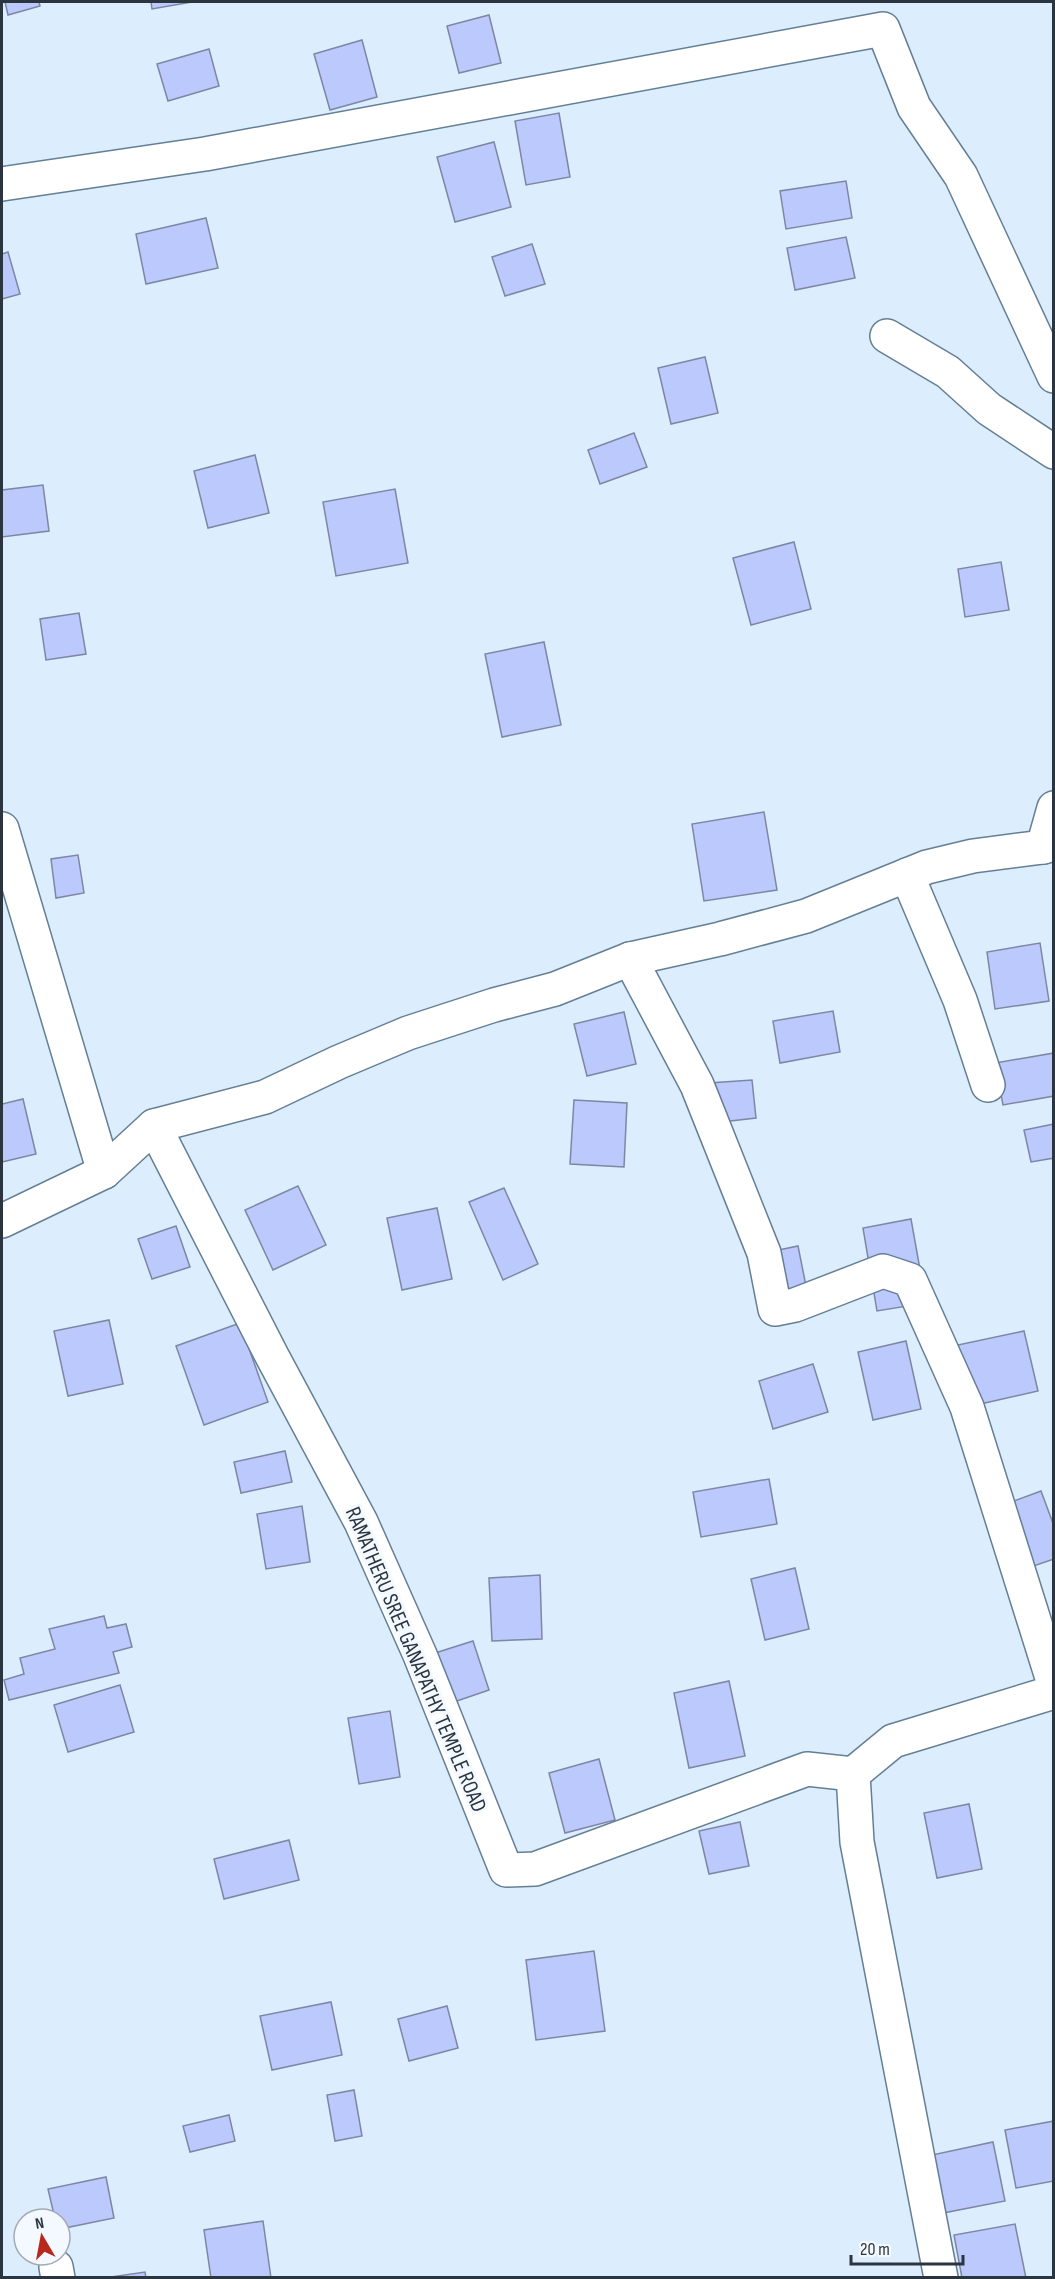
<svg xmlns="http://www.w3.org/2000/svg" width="1055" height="2279" font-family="'Sofia Sans Condensed',sans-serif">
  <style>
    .building { fill: #bbc9fc; stroke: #7e86a4; stroke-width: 1.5 }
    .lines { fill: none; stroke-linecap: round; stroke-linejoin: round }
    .minor-casing { stroke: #647f95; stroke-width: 36 }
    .minor { stroke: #fff; stroke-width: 33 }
    .labels { text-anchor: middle; stroke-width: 6; stroke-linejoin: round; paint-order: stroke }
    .street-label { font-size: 22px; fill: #2a353f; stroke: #f3f9fe }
  </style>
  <rect width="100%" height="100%" fill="#dceefd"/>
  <g class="building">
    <path d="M5,2H39L40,6L8,15Z"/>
    <path d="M151,2H192L152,9Z"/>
    <path d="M489,15L501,63L459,73L447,26Z"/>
    <path d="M362,40L377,97L330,110L314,54Z"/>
    <path d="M209,49L219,86L168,101L157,64Z"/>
    <path d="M559,113L570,177L526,185L515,121Z"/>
    <path d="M494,142L511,207L455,222L437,157Z"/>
    <path d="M846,181L852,218L786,229L780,191Z"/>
    <path d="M206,218L218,268L146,284L136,234Z"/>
    <path d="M846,237L855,278L795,290L787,248Z"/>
    <path d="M532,244L545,284L505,296L492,257Z"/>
    <path d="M8,252L20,294L2,299V254Z"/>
    <path d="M705,357L718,413L671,424L658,368Z"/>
    <path d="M634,433L647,467L600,484L588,450Z"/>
    <path d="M255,455L269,513L208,528L194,471Z"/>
    <path d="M43,485L49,531L2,537V490Z"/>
    <path d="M395,489L408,563L336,576L323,502Z"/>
    <path d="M794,542L811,609L751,625L733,558Z"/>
    <path d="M1001,562L1009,610L965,617L958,569Z"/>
    <path d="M79,613L86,654L46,660L40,619Z"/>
    <path d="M544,642L561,725L502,737L485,654Z"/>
    <path d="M764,812L777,890L704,901L692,824Z"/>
    <path d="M78,855L84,893L56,898L51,859Z"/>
    <path d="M1040,943L1049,1001L995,1009L987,952Z"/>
    <path d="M833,1011L840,1052L780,1063L773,1021Z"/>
    <path d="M624,1012L636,1064L587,1076L574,1024Z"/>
    <path d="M1054,1053V1096L1003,1105L995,1063Z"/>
    <path d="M752,1080L756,1118L713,1123L709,1083Z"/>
    <path d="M23,1099L36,1154L2,1162V1104Z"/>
    <path d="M574,1100L627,1103L624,1167L570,1164Z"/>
    <path d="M1054,1124V1158L1031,1162L1024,1130Z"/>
    <path d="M298,1186L326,1245L273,1270L245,1210Z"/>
    <path d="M504,1188L538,1264L503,1280L469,1202Z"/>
    <path d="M437,1208L452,1279L402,1290L387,1218Z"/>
    <path d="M911,1219L926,1303L877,1311L863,1228Z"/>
    <path d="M176,1226L190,1267L152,1279L138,1239Z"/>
    <path d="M798,1246L809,1301L775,1309L764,1253Z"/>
    <path d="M109,1320L123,1384L68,1396L54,1331Z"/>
    <path d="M240,1323L268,1402L204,1425L176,1346Z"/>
    <path d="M1024,1331L1038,1391L967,1407L953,1346Z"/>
    <path d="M906,1341L921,1409L873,1420L858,1352Z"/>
    <path d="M813,1364L828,1412L773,1429L759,1381Z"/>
    <path d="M285,1451L292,1482L241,1493L234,1462Z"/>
    <path d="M769,1479L777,1524L701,1537L693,1492Z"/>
    <path d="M1041,1491L1054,1526V1559L1010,1574L987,1511Z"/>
    <path d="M302,1506L310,1562L266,1569L257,1514Z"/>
    <path d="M795,1568L809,1629L765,1640L751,1579Z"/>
    <path d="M540,1575L542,1639L492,1641L489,1578Z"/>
    <path d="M104,1616L107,1628L126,1624L132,1647L113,1652L119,1673L9,1700L4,1680L24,1674L20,1658L55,1649L49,1629Z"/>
    <path d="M473,1641L489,1690L451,1703L435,1653Z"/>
    <path d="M729,1681L745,1756L689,1768L674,1693Z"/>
    <path d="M120,1685L134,1732L68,1752L54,1705Z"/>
    <path d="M390,1711L400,1777L359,1784L348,1718Z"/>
    <path d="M599,1759L615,1820L565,1833L549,1773Z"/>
    <path d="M969,1804L982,1869L937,1878L924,1813Z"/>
    <path d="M740,1822L749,1866L709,1874L699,1831Z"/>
    <path d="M289,1840L299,1880L224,1899L214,1859Z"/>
    <path d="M594,1951L605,2031L536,2040L526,1960Z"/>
    <path d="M331,2002L342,2055L272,2070L260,2016Z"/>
    <path d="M447,2006L458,2048L409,2061L398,2019Z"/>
    <path d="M354,2090L362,2136L335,2141L327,2095Z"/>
    <path d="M229,2115L235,2141L190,2152L183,2126Z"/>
    <path d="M1054,2121V2181L1016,2188L1005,2130Z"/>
    <path d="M993,2142L1005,2201L943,2213L932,2155Z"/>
    <path d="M106,2177L114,2218L60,2229V2219H55L48,2189Z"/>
    <path d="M263,2221L271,2278H211L204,2230Z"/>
    <path d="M1015,2224L1026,2278H962L954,2235Z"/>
    <path d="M145,2272L146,2278H104Z"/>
  </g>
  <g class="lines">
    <g class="minor-casing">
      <g id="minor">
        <path d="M2,184L205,154L883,29L914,107L961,176L1054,376"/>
        <path d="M887,336L948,372L989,409L1054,452"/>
        <path d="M2,829L104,1172"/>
        <path d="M1043,847L1054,808"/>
        <path d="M907,875L960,1000L988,1085"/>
        <path d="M630,959L697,1085L764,1253L775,1309L795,1305L883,1271L910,1280L967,1407L1054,1684"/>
        <path d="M154,1126L272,1356L361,1522L420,1655L506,1870L535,1869L807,1769L853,1774"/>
        <path d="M2,1221L104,1172L154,1126L265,1097L339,1062L408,1033L494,1005L555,989L630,959L720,939L806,916L927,867L973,856L1043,847L1054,844"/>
        <path d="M56,2267L58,2278"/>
        <path d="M941,2278L857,1842L853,1774L893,1741L1054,1692"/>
      </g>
    </g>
    <use href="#minor" class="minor"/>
  </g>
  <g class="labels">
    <g class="street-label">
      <text transform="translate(417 1659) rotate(67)" y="8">RAMATHERU SREE GANAPATHY TEMPLE ROAD</text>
    </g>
  </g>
  <rect width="1055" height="2279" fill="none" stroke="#2a353f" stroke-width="6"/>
  <g transform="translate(42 2237) rotate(350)"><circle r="28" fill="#f3f9fe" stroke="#a3abb2" stroke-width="1.5"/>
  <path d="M0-4.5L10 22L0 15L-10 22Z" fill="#b7291d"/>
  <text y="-9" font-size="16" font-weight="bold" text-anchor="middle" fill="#2a353f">N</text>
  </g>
  <path d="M851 2255v9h112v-9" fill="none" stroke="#2a353f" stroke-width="3"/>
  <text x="860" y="2255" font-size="18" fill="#2a353f" stroke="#f3f9fe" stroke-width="4.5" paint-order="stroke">20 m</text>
</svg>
